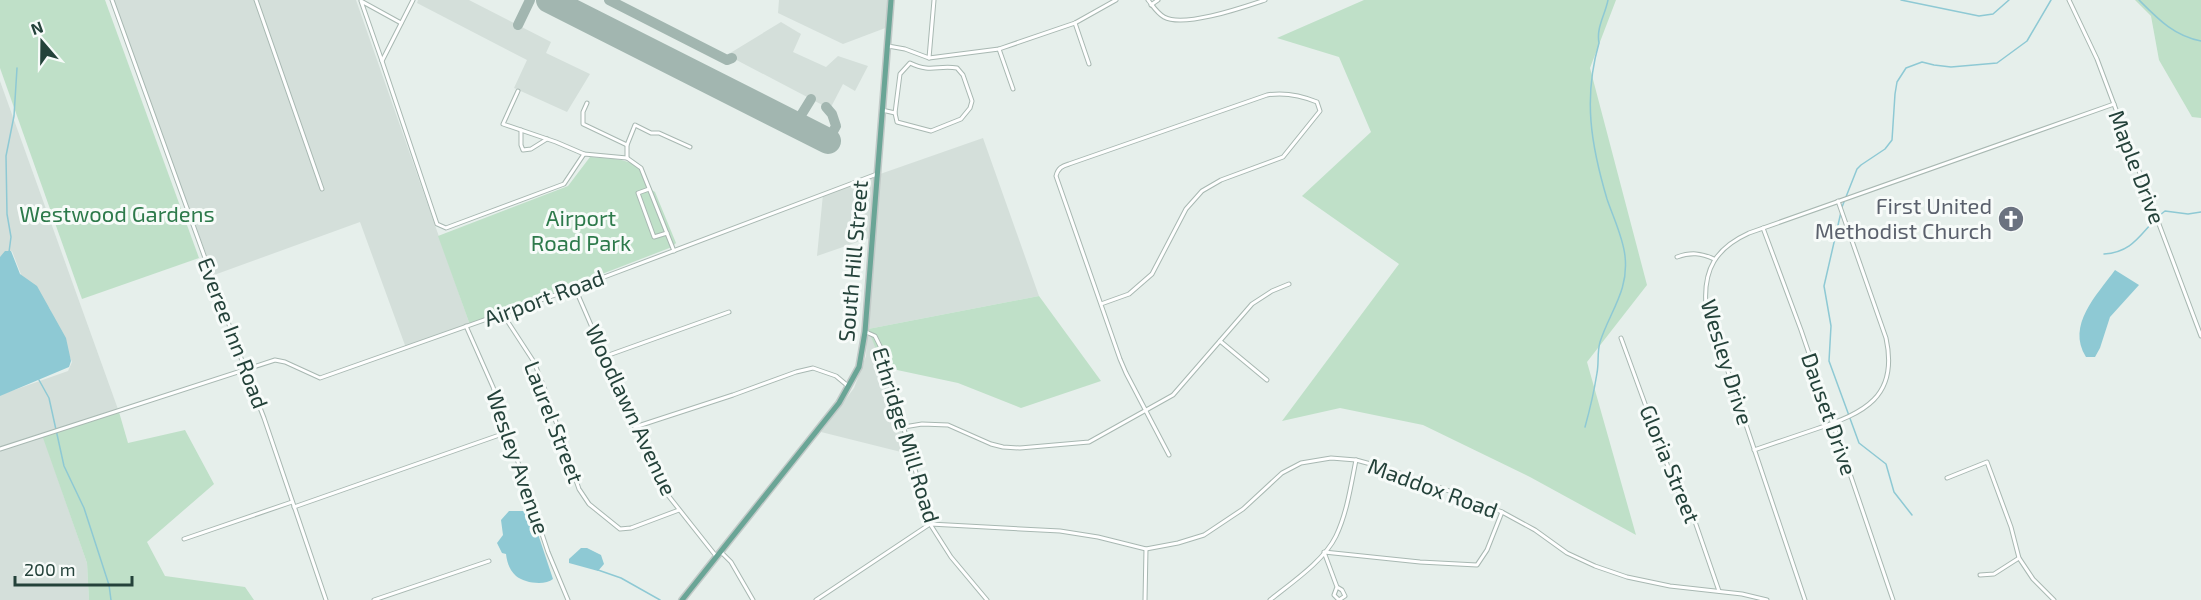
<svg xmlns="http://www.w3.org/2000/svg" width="2201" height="600" font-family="'Exo 2',sans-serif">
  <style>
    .built { fill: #d4dfda }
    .green { fill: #bfe0c8 }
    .water { fill: #8ec9d4 }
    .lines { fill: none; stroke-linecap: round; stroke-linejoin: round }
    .stream { stroke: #8ec9d4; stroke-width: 1.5 }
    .taxiway { stroke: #a2b6b0; stroke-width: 10 }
    .runway { stroke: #a2b6b0; stroke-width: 26 }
    .street-casing { stroke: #a8b8b2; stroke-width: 5 }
    .primary-casing { stroke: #c2cac8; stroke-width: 8 }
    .street { stroke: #fff; stroke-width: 3 }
    .primary { stroke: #6aa596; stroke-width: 5 }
    .labels { text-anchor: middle; stroke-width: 6; stroke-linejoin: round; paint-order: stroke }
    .street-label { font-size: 22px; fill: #24423a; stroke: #f7fbf9 }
    .worship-label { font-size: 22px; fill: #5b616d; stroke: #f7fbf9; text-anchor: end }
    .park-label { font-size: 22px; fill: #2d7a4b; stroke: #f7fbf9 }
  </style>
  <rect width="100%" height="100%" fill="#e6efeb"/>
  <g class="built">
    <path d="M112,0H356L470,325L406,348L360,222L214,275Z"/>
    <path d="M418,0H469L551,42L546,53L590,74L567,112L514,88L527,60L417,3Z"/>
    <path d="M779,0H889L888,27L843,44L778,13Z"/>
    <path d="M781,22L801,34L793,52L826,67L838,56L868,66L855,91L843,84L830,109L727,55Z"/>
    <path d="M0,81L119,412L43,436L87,563L89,600H0V395L68,371L72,362L50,309L22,277L12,251L5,253L0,260Z"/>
    <path d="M983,138L1039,296L868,329L880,355L909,454L821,432L854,388L866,356L872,237L817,256L823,194Z"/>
  </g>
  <g class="green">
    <path d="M0,0H105L199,258L82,299L0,68Z"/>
    <path d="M1364,0H1616L1590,68L1647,285L1587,362L1636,535L1530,477L1423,425L1340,408L1282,421L1399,264L1302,196L1371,132L1339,57L1277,38Z"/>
    <path d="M2135,0H2201V118L2192,117L2159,60L2151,16Z"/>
    <path d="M590,157C622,160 639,156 652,190L655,192L676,243L672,247L470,325L438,236L568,186Z"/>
    <path d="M1039,296L1101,381L1021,408L958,383L883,367L868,329Z"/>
    <path d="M119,412L128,443L185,430L214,484L147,542L165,576L245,587L254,600H89L87,563L42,435Z"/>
  </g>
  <g class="water">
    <path d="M5,251H11L20,274L37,286L66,338L71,361L69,367L0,396V257Z"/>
    <path d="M2115,270L2139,285L2110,317L2100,348L2095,357H2086C2066,325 2097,295 2115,270Z"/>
    <path d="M509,511H524L533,519L553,579C545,586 524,583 516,576C509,569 507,562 506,554L502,553L497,543L503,535L501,520Z"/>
    <path d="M581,548H587L601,555L604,564L598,571L569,563V559Z"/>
  </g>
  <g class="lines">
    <g class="stream">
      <path d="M1901,0L1979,16L1993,14L2009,0"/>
      <path d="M2139,0C2158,19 2174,36 2201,41"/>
      <path d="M1842,207L1857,169L1861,165L1885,149L1892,140L1895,94L1897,82L1906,68L1922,62L1934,65L1951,67L1997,63L2027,41L2051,0"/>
      <path d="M1841,212L1824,286L1831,326L1829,361L1859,443L1886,464L1894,492L1912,515"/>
      <path d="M9,252L11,237L7,214L6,156L14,116L17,68"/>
      <path d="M2104,254C2137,252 2142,228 2165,211L2188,214L2201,212"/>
      <path d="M39,380L49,398L64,466L84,508L109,585L111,600"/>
      <path d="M1585,427C1590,409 1594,392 1597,373C1599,363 1597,352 1600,342C1610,311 1629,291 1625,256C1623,237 1613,217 1607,199C1591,145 1583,98 1599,43C1596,28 1605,15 1608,0"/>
      <path d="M598,570L621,578L660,600"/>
    </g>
    <g class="taxiway">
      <path d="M609,0L727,60L732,58"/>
      <path d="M518,25L530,0"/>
      <path d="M826,107L832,114L836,126L828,141"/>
      <path d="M795,125L811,99"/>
    </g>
    <path class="runway" d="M549,0L828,141"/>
    <g class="street-casing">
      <g id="street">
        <path d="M112,0L245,369L264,418L326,600"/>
        <path d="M256,0L322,189"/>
        <path d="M413,0L382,61L437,224L446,228L564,184L584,154L627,158L641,168L674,251"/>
        <path d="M1148,0C1153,6 1157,13 1164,17C1184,28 1244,7 1265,0"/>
        <path d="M2069,0L2097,59L2201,336"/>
        <path d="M1151,5L1158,0"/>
        <path d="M1075,23L1089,64"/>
        <path d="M888,46L905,49L929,58L999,49L1075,23L1116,0"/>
        <path d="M999,49L1013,89"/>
        <path d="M929,58L934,0"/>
        <path d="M382,61L361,1L401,23"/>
        <path d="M910,63C931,73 937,65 957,68L963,75L972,101L970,108L961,119L931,131L897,122L895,113L900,74Z"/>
        <path d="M518,91L503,124L556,142L584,154"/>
        <path d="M587,103L583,112V124L627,145"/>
        <path d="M882,110L895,113"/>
        <path d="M521,130V145L523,150L531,149L547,139"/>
        <path d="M627,158V145L635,125L651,133H659L690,147"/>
        <path d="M649,189L638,193L654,237L667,233"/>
        <path d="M1763,228L1801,330L1893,600"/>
        <path d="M1677,257C1691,252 1701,253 1714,259"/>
        <path d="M575,288L635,427L667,494L716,556"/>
        <path d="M1101,304L1129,294L1152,274L1186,209L1202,191L1221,180L1283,157L1320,111L1317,102C1300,95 1285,92 1267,95L1069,164C1062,166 1058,168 1056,176L1120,359L1126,373L1169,455"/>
        <path d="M506,312L508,322L534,362L545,390L579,489L589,504L620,529L631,528L679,510"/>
        <path d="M466,326L493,387L548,552L568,600"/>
        <path d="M866,332L875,336L883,352L930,524L951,557L987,600"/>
        <path d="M1621,338L1675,486L1691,510L1719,591"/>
        <path d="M1220,341L1267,380"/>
        <path d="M606,356L729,312"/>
        <path d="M635,427L733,395L796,372L813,368L836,376L848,386"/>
        <path d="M904,427L922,424L948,425L991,444L1003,447L1020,448L1089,442L1173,395L1252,304L1272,291L1289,284"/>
        <path d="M0,449L275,360L285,362L320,378L575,288L877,174"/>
        <path d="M1754,450C1775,443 1795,436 1816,429C1864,413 1899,397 1886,338L1838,201"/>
        <path d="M1947,478L1987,462L2011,527L2019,558L2033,579L2054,600"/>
        <path d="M294,507L508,432"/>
        <path d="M184,539L292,502"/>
        <path d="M721,552L731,562L753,600"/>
        <path d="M1980,575L1994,574L2019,558"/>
        <path d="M1337,587L1334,595L1339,600L1345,596L1342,590L1337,587L1324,552L1420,562L1477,565L1487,550L1502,512"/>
        <path d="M374,600L489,561"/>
        <path d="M816,600L930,524L1060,531L1098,537L1146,549L1178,543L1204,535L1243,509L1282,473L1301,463L1331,458L1356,460L1389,469L1460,495L1502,512L1535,530L1567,553L1595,566L1627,577L1670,586L1742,594L1767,600"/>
        <path d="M1145,600L1146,549"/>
        <path d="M1270,600C1291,583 1324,561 1336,536C1347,513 1351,485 1356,460"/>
        <path d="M1805,600L1706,306C1703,269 1716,248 1749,233L2114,104"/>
      </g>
    </g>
    <g class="primary-casing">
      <path id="primary" d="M682,600L839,403L859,367L865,332L891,0"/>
    </g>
    <use href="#street" class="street"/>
    <use href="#primary" class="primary"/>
  </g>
  <defs>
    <g id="church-disc" transform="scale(1.35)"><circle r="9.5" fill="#6b7280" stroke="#f7fbf9"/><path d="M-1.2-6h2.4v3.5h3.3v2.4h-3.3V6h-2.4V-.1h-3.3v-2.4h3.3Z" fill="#fff"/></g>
  </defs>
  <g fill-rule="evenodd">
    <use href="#church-disc" x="2011" y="219"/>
  </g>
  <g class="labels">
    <g class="street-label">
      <text transform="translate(2137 167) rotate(69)" y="8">Maple Drive</text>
      <text transform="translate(853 261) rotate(-85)" y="8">South Hill Street</text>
      <text transform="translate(544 298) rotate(-20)" y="8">Airport Road</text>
      <text transform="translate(233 333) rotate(69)" y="8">Everee Inn Road</text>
      <text transform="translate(1727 362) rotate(73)" y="8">Wesley Drive</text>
      <text transform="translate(631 410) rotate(65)" y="8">Woodlawn Avenue</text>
      <text transform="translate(1829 414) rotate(71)" y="8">Dauset Drive</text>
      <text transform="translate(554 422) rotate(69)" y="8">Laurel Street</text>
      <text transform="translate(906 435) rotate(73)" y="8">Ethridge Mill Road</text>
      <text transform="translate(518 462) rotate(71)" y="8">Wesley Avenue</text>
      <text transform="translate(1670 464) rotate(68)" y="8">Gloria Street</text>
      <text transform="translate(1433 488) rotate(20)" y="8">Maddox Road</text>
    </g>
    <g class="worship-label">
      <text x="1992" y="214">First United<tspan x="1992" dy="25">Methodist Church</tspan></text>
    </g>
    <g class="park-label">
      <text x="117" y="222">Westwood Gardens</text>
      <text x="581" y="226">Airport<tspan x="581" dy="25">Road Park</tspan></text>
    </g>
  </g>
  <g transform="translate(42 42) rotate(340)" stroke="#f7fbf9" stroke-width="4.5" paint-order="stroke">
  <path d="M0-4.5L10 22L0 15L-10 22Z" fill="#24423a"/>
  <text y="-9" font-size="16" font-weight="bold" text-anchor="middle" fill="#24423a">N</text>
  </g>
  <path d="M15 576v9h117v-9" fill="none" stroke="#24423a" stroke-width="3"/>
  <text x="24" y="576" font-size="18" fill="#24423a" stroke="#f7fbf9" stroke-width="4.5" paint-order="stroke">200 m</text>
</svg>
